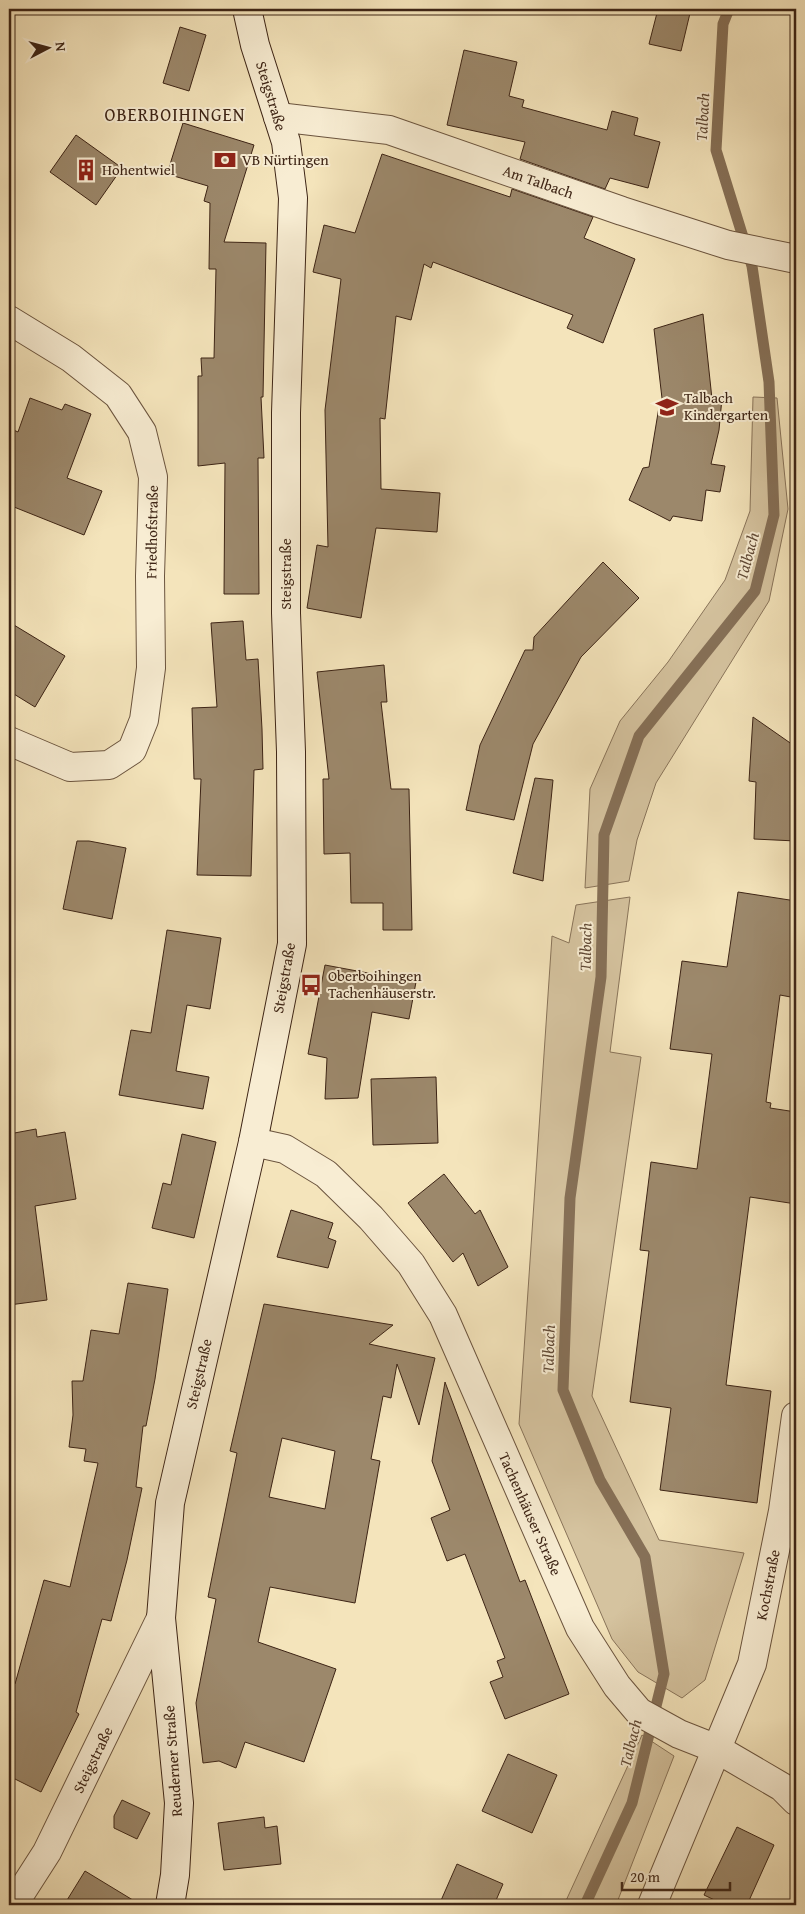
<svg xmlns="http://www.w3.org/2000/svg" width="805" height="1914" font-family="'Gentium Book Plus',serif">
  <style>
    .green { fill: #d5c39f; stroke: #89745a }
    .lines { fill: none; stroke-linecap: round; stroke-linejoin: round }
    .stream { stroke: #867057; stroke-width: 11 }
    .building { fill: #9c886b; stroke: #3d2415; fill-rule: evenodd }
    .street-casing { stroke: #6b543e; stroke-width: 30 }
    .secondary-casing { stroke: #3d2415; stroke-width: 30 }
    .street { stroke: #f8edd3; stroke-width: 28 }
    .secondary { stroke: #f8edd3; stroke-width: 28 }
    .labels { text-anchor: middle; stroke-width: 4; stroke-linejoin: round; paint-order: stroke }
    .street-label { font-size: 15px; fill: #3d2415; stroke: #f8edd3 }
    .poi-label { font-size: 15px; fill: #3d2415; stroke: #f8edd3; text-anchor: start }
    .water-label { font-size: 16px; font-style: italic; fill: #614a36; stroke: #f8edd3 }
    .quarter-label { font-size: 18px; letter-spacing: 1px; fill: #3d2415; stroke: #f8edd3 }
  </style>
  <rect width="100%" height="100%" fill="#f4e4bb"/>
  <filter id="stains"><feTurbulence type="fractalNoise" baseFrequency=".004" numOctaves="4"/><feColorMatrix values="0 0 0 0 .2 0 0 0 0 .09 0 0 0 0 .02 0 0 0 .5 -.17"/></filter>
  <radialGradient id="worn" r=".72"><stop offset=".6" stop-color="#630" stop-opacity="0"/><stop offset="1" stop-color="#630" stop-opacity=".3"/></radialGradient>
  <g class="green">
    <path d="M753,397L777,398L788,509L769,601L656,783L637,840L629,881L585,888L590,789L620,721L668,662L725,580L750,511Z"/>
    <path d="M630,897L610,1052L641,1057L592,1396L659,1540L744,1553L705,1680L682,1698L638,1672L612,1639L519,1424L552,936L569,943L576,905Z"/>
    <path d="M642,1735L674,1756L616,1905H564Z"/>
  </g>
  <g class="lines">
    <path class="stream" d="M585,1905L632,1803L664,1674L645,1557L600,1480L563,1390L570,1198L601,977L604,835L639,736L755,591L774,515L769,382L752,266L716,150L723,24L729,9"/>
  </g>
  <g class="building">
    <path d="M658,9H691L681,51L649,44Z"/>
    <path d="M180,27L206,35L189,91L163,83Z"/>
    <path d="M464,50L517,62L509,96L524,100L522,107L607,130L612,111L638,118L634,135L660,142L648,188L610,178L605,189L520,159L525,142L447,125Z"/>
    <path d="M183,123L254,145L224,242L266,243L263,397H261L264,458H258L259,594H224L225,463L198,466V376H202L201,358H214L216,269H209L210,203L204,201L208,186L167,174Z"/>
    <path d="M76,135L122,168L96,205L50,172Z"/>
    <path d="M382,154L510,197L512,189L593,217L584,238L635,259L603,343L567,328L573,315L433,262L431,268L424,264L411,320L396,316L385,419L380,418L381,489L440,493L437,532L376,528L361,618L307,608L317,545L328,547L325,410L341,279L313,272L324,225L355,233Z"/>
    <path d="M703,314L712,399L722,398L719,430L711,464L725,466L720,492L706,490L702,521L673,516L670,521L629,500L643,468L649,467L659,407H663L654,329Z"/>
    <path d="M30,398L62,410L65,404L91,414L67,478L102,491L84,535L9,505V428L18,432Z"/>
    <path d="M603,562L639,598L581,657L533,744L514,820L466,810L480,745L525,650H533L534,637Z"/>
    <path d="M243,621L246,660L258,659L262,729L263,769L254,770L251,876L197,875L201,779H194L192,708L217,707L211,623Z"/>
    <path d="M9,622L65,656L35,707L9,691Z"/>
    <path d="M384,665L387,702H381L391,789H409L412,930H383V903H351L350,853L324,854L323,779H329L317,672Z"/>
    <path d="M753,717L796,747V841L754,839L756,782L749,781Z"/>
    <path d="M535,778L553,780L543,881L513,873Z"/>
    <path d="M77,841H89L126,848L112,919L63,909Z"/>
    <path d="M738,892L796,901V998L780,995L766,1102L771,1103L770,1108L796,1112V1204L750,1197L726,1385L771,1391L757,1503L660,1490L671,1408L630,1402L649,1251L640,1250L651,1162L697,1169L712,1054L670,1049L682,961L727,967Z"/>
    <path d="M167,930L221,938L210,1009L187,1005L176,1071L209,1077L203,1109L119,1095L131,1030L151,1033Z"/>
    <path d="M325,965L416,982L409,1019L372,1012L358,1098L325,1099L327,1058L308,1054Z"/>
    <path d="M436,1077L438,1143L373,1145L371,1079Z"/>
    <path d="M36,1129L37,1137L65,1132L76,1199L35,1206L47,1300L9,1305V1134Z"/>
    <path d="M182,1134L216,1142L194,1238L152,1228L163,1183L171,1185Z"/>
    <path d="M444,1174L475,1214L480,1210L508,1267L478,1286L463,1253L453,1262L408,1203Z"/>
    <path d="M291,1210L333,1223L328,1238L336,1241L328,1268L277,1257Z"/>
    <path d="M128,1283L168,1289L155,1379L146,1426H143L136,1487L142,1488L127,1560L111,1621L102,1619L76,1712L79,1714L41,1792L9,1776V1681L15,1684L44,1580L70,1587L98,1463L84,1461L86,1449L69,1447L73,1415L72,1381H83L91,1330L119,1334Z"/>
    <path d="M264,1304L393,1325L369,1344L435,1358L419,1425L397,1364L391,1398L383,1396L371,1459L380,1461L355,1603L270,1587L258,1642L336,1669L304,1762L245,1742L236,1768L219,1761L203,1763L196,1703L216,1599L208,1597L237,1453L230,1451ZM282,1438L335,1451L325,1509L269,1497Z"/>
    <path d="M445,1382L520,1582L525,1580L569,1694L505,1719L490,1682L503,1677L497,1661L505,1658L465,1554L447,1561L431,1518L450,1510L432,1461Z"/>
    <path d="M508,1754L557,1775L532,1833L482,1811Z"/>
    <path d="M122,1800L150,1813L137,1839L114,1828V1816Z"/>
    <path d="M264,1817L265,1828L277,1826L281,1864L224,1870L218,1823Z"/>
    <path d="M737,1827L774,1845L747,1905H725L704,1895Z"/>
    <path d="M457,1864L503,1884L494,1905H439Z"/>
    <path d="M85,1871L141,1905H64Z"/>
  </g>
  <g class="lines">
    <g class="street-casing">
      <g id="street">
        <path d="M278,117L389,130L622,211L728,245L796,259"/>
        <path d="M9,320L71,358L118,395L142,432L153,477L150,576L151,668L144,720L132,750L109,765L70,767L9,741"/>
        <path d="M253,1142L285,1149L326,1174L371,1218L411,1264L443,1315L580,1628L617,1686L639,1712L679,1734L717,1749L782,1787L796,1801"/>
        <path d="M13,1905L47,1852L161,1618"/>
        <path d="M652,1905L752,1664L783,1511L796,1416"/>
      </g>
    </g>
    <g class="secondary-casing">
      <path id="secondary" d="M170,1905L175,1875L179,1803L161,1618L170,1503L253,1142L292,944L291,752L286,613V413L293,198L286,142L255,45L247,9"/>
    </g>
    <use href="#street" class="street"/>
    <use href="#secondary" class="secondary"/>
  </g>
  <defs>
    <g id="bank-bare" transform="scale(1.725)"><path d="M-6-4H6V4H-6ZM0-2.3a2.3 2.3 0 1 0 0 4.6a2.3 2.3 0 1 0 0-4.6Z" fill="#8f2418" stroke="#f8edd3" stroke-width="2.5" paint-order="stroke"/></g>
    <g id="building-bare" transform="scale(1.725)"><path d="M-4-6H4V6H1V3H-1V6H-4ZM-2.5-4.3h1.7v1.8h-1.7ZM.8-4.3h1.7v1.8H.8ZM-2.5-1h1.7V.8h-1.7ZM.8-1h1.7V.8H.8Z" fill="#8f2418" stroke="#f8edd3" stroke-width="2.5" paint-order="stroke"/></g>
    <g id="school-bare" transform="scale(1.725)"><path d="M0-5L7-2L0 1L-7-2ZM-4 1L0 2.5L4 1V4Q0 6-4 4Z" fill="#8f2418" stroke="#f8edd3" stroke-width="2.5" paint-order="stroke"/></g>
    <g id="bus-bare" transform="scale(1.725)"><path d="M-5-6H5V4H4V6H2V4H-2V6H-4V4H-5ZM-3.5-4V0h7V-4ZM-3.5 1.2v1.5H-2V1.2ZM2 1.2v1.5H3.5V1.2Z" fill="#8f2418" stroke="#f8edd3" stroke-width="2.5" paint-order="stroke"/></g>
  </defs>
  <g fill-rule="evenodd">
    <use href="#bank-bare" x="225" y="160"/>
    <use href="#building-bare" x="86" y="170"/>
    <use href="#school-bare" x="667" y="407"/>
    <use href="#bus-bare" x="311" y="985"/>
  </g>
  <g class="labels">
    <g class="street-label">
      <text transform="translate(271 96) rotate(73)" y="5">Steigstraße</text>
      <text transform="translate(538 182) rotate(19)" y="5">Am Talbach</text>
      <text transform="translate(152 532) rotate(-89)" y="5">Friedhofstraße</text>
      <text transform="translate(286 574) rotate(-90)" y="5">Steigstraße</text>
      <text transform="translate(284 978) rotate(-80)" y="5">Steigstraße</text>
      <text transform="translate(199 1374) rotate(-77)" y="5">Steigstraße</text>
      <text transform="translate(530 1514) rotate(66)" y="5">Tachenhäuser Straße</text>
      <text transform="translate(768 1585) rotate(-79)" y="5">Kochstraße</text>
      <text transform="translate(93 1760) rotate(-64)" y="5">Steigstraße</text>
      <text transform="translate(173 1761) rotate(-94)" y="5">Reuderner Straße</text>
    </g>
    <g class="poi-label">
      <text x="242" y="165">VB Nürtingen</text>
      <text x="102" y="175">Hohentwiel</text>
      <text x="684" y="403">Talbach<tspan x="684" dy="17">Kindergarten</tspan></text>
      <text x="328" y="981">Oberboihingen<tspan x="328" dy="17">Tachenhäuserstr.</tspan></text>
    </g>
    <g class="water-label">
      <text transform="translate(702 117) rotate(-87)" y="6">Talbach</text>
      <text transform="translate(747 556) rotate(-75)" y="6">Talbach</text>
      <text transform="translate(585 947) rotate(-89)" y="6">Talbach</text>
      <text transform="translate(548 1349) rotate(-88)" y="6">Talbach</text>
      <text transform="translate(630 1743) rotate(-76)" y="6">Talbach</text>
    </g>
    <g class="quarter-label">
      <text x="175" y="121">OBERBOIHINGEN</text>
    </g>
  </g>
  <rect width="805" height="1914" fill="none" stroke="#f4e4bb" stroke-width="30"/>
  <rect x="10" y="10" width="785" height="1894" fill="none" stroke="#3d2415" stroke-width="2.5"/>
  <rect x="15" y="15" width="775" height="1884" fill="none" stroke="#3d2415"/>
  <g transform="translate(48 48) rotate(84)" stroke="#f8edd3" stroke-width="4" paint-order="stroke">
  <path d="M0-4L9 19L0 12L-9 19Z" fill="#3d2415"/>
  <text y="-8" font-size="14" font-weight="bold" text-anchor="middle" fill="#3d2415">N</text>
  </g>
  <path d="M622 1882v8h108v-8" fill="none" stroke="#3d2415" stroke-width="2.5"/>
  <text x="630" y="1882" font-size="15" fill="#3d2415" stroke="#f8edd3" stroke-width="4" paint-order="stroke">20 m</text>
  <rect width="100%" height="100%" filter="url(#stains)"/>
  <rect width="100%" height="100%" fill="url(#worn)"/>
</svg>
